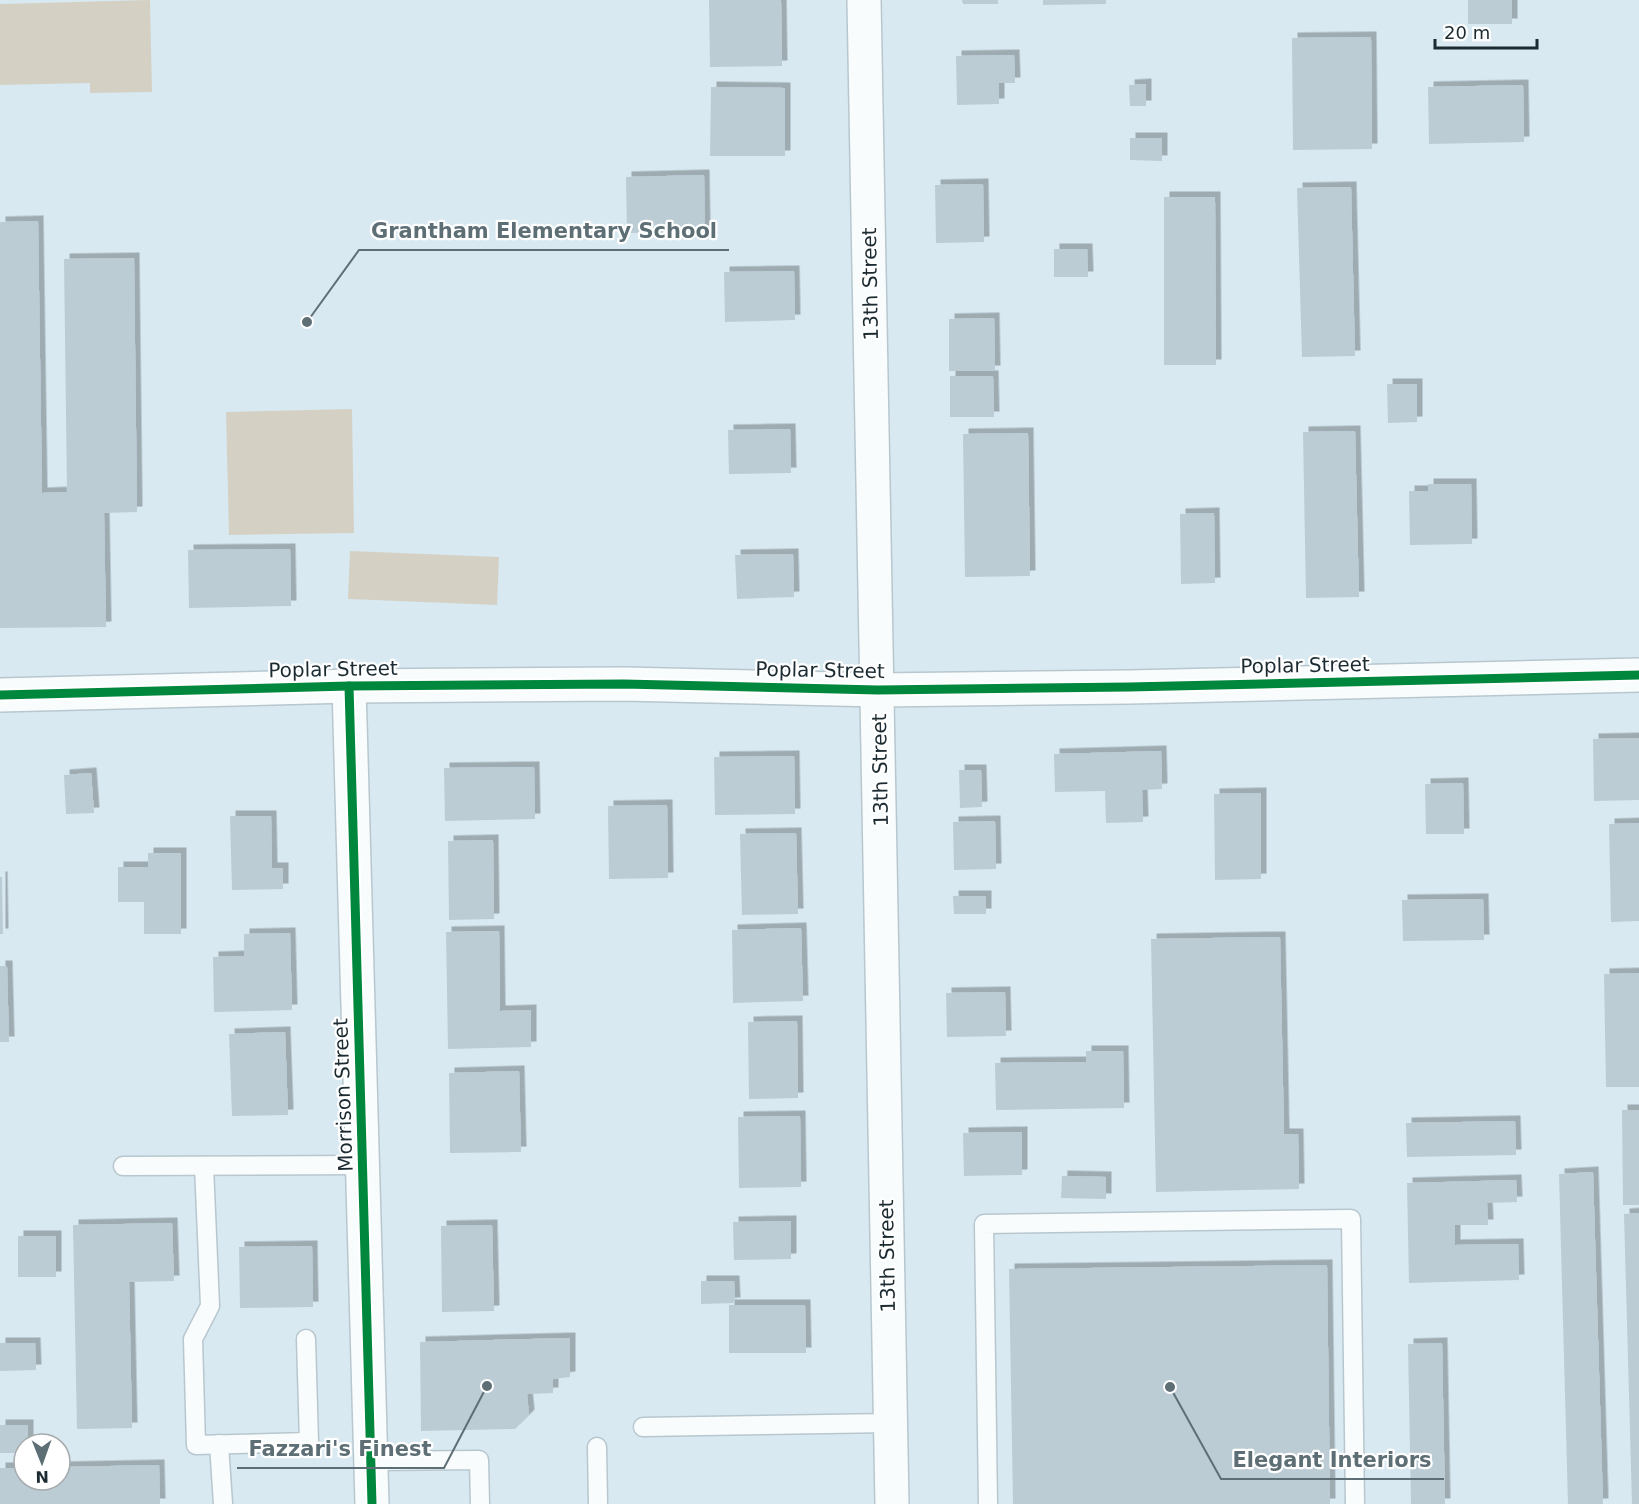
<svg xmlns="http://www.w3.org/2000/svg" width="1639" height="1504" font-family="'DejaVu Sans',sans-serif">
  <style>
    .green { fill: #d4d1c4 }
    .building { fill: #bcccd4; filter: url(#shadow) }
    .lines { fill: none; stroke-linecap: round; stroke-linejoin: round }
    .service-casing { stroke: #b8c7ce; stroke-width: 21 }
    .minor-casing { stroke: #b8c7ce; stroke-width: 36 }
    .secondary-casing { stroke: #b8c7ce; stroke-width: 36 }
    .service { stroke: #f9fcfd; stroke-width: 18 }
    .minor { stroke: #f9fcfd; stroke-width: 33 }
    .secondary { stroke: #f9fcfd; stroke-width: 33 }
    .cycleway-casing { stroke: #fff; stroke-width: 13 }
    .cycleway { stroke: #00873e; stroke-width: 9 }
    .labels { text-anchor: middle; stroke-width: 4.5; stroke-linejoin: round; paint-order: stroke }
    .street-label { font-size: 20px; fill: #1b2b31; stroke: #fff }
    .leader { fill: none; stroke: #5d6e75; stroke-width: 2 }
    .callout-dot { fill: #5d6e75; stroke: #fff; stroke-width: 2 }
    .callout-label { font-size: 21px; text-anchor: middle; font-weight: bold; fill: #5d6e75; stroke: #fff; stroke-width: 4.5; stroke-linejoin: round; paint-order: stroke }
  </style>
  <defs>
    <filter id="shadow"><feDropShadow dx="5.5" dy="-5.5" stdDeviation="0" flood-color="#0004"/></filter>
  </defs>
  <rect width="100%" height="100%" fill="#d8e9f2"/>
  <g class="green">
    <path d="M150,0L152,92L90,93V83L0,85V4Z"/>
    <path d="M352,409L354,533L229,535L226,412Z"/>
    <path d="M350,551L499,557L497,605L348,599Z"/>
  </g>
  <g class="building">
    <path d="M709,0H781L782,66L710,67Z"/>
    <path d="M962,0H998V4H963Z"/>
    <path d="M1043,0H1106V4L1043,5Z"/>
    <rect x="1468" y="0" width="44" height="24"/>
    <path d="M1371,37L1372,149L1293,150L1292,38Z"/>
    <path d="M1014,55L1015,83H999V104L957,105L956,56Z"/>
    <path d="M1146,84V106H1130L1129,85Z"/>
    <path d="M1523,85L1524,142L1429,144L1428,87Z"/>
    <path d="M711,87L785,88V156H710Z"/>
    <path d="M1130,138H1162V161L1130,160Z"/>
    <path d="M704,175L705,232L627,233L626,177Z"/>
    <path d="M983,184L984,242L936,243L935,185Z"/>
    <path d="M1351,187L1355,356L1302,357L1297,188Z"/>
    <path d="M1164,197H1215L1216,365H1164Z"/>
    <path d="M38,221L42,493L67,492L64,259L134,258L137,512L104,513L106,627L0,628V222Z"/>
    <path d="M1054,249H1087L1088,277H1054Z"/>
    <path d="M794,271L795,320L725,322L724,272Z"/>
    <path d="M994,318L995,371H949V319Z"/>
    <path d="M950,376H993L994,417H950Z"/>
    <path d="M1387,384H1417V422L1388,423Z"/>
    <path d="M790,429L791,473L729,474L728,430Z"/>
    <path d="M1355,431L1359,597L1306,598L1303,432Z"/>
    <path d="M1028,433L1030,576L965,577L963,434Z"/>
    <path d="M1428,484H1471L1472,544L1410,545L1409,491H1428Z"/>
    <path d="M1214,513L1215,583L1181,584L1180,514Z"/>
    <path d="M290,549L291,606L189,608L188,550Z"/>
    <path d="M793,554L794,597L737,599L735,555Z"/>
    <path d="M1639,738V800L1594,801L1593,739Z"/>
    <path d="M1161,751L1162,789L1142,790L1143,822L1106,823L1105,791L1055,792L1054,754Z"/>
    <path d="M794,756L795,814L715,815L714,757Z"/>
    <path d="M534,767L535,819L445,821L444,768Z"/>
    <path d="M959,770H981L982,807L960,808Z"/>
    <path d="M91,773L94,813L66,814L64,775Z"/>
    <path d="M1463,783L1464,834H1426L1425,784Z"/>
    <path d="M1261,793V879L1215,880L1214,794Z"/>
    <path d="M667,805L668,878L609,879L608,806Z"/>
    <path d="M230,816H271L272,868H283V889L232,890Z"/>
    <path d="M995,821L996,869L954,870L953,822Z"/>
    <path d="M1639,823V921L1611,922L1609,824Z"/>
    <path d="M796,833L798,914L742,915L740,834Z"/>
    <path d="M493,840L494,919L449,920L448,841Z"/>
    <path d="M148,853H181V934H144V902H118V867H148Z"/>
    <path d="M0,877H2L3,934H0Z"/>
    <path d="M953,896H986V914H954Z"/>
    <path d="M1483,899L1484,940L1403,941L1402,900Z"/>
    <path d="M801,928L803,1001L733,1003L732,930Z"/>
    <path d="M499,931L500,1011L531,1010V1047L448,1049L446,932Z"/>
    <path d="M290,933L292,1010L214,1012L213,957L244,956V934Z"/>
    <path d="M1280,937L1284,1134H1298L1299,1189L1156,1192L1151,939Z"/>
    <path d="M0,966H7L9,1042H0Z"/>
    <path d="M1639,973V1087H1606L1604,974Z"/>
    <path d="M1005,992L1006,1036L947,1037L946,993Z"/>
    <path d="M797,1021L798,1098L749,1099L748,1022Z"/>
    <path d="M285,1032L288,1115L232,1116L229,1034Z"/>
    <path d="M1086,1051H1123L1124,1108L996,1110L995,1063L1086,1062Z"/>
    <path d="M519,1071L521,1152L450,1153L449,1073Z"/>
    <path d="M1622,1110H1639V1205H1623Z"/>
    <path d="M800,1116L801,1187L739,1188L738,1117Z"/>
    <path d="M1515,1121L1516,1155L1407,1157L1406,1123Z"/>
    <path d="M1022,1132V1175L964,1176L963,1133Z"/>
    <path d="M1593,1172L1603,1504H1568L1559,1174Z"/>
    <path d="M1062,1176L1106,1177V1199L1061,1198Z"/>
    <path d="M1516,1180L1517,1202L1487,1203L1488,1225H1455V1245L1518,1244L1519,1280L1409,1283L1407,1183Z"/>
    <path d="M1639,1213V1504H1632L1624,1214Z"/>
    <path d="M791,1221V1259L734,1260L733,1222Z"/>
    <path d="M172,1223L174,1281L129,1282L132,1428L77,1429L73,1225Z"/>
    <path d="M492,1225L494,1311L442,1312L441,1226Z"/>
    <rect x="18" y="1236" width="38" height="41"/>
    <path d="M312,1246L313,1307L240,1308L239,1247Z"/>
    <path d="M1327,1265L1330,1504H1013L1009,1269Z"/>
    <path d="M701,1281H734L735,1303L701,1304Z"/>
    <path d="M729,1305H805L806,1353H729Z"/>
    <path d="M570,1338V1377L553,1379V1393L527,1394L529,1415L515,1429L421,1431L420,1342Z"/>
    <path d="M0,1343H35L36,1370L0,1371Z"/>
    <path d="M1442,1343L1445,1504H1411L1408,1344Z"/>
    <path d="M0,1425H28V1444H24V1453H0Z"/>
    <path d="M159,1465L160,1504H0V1468H24V1480H60V1467Z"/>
  </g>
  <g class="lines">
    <g class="service-casing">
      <g id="service">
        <path d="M123,1166L363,1165"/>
        <path d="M204,1166L210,1306L193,1339L196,1445L309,1442L306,1339"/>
        <path d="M643,1427L890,1423"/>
        <path d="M219,1444L223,1504"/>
        <path d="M597,1447L598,1504"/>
        <path d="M371,1461L479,1460L480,1504"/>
        <path d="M988,1504L984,1224L1351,1219L1355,1504"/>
      </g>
    </g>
    <g class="minor-casing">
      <g id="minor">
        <path d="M349,686L372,1504"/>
        <path d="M0,695L349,686L624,684L878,690L1129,687L1639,675"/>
      </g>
    </g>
    <g class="secondary-casing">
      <path id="secondary" d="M864,0L892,1504"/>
    </g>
    <use href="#service" class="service"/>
    <use href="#minor" class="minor"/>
    <use href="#secondary" class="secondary"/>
    <g class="cycleway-casing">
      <g id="cycleway">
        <path d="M349,686L372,1504"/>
        <path d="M0,695L349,686L624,684L878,690L1129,687L1639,675"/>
      </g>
    </g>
    <use href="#cycleway" class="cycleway"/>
  </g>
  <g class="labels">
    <g class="street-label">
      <text transform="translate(870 284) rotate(-91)" y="7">13th Street</text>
      <text transform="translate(1305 665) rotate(-1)" y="7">Poplar Street</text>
      <text transform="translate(333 669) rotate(-1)" y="7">Poplar Street</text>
      <text transform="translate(820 670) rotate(1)" y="7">Poplar Street</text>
      <text transform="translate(880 770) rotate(-91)" y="7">13th Street</text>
      <text transform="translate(343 1095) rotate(-92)" y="7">Morrison Street</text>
      <text transform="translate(887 1256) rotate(-91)" y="7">13th Street</text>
    </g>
  </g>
  <path class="leader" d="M307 322L359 250H729M487 1386L444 1468H237M1170 1387L1221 1479H1444"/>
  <g class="callout-dot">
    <circle cx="307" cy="322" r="6"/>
    <circle cx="487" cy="1386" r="6"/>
    <circle cx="1170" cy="1387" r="6"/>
  </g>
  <g class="callout-label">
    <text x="544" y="238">Grantham Elementary School</text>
    <text x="340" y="1456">Fazzari's Finest</text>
    <text x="1332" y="1467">Elegant Interiors</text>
  </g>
  <g transform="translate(42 1462) rotate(179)"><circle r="28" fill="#ffffff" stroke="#a4aaad" stroke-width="1.5"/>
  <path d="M0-4.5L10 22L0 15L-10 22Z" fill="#5d6e75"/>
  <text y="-9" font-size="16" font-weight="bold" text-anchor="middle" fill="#1b2b31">N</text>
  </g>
  <path d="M1435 39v9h102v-9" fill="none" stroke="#1b2b31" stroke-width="3"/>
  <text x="1444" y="39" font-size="18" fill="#1b2b31" stroke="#ffffff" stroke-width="4.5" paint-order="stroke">20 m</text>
</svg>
